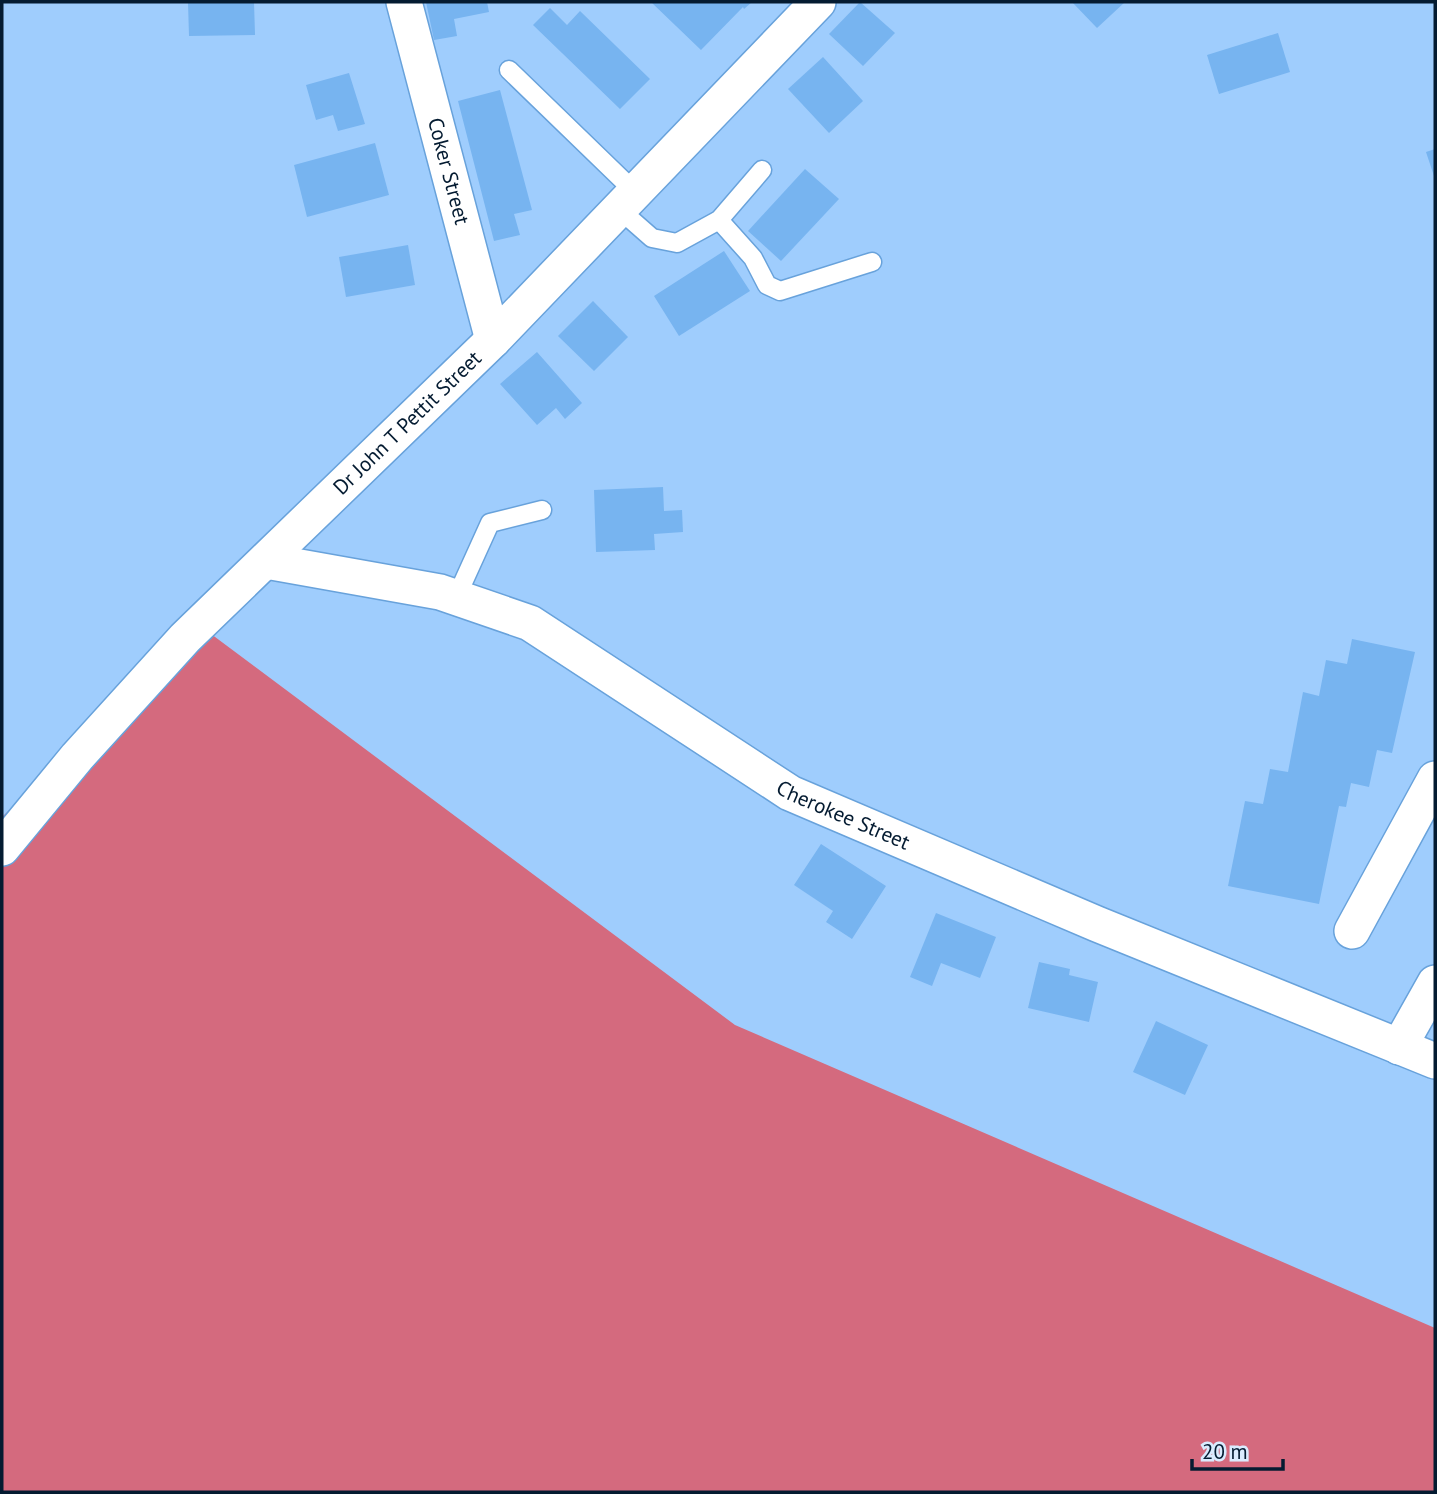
<svg xmlns="http://www.w3.org/2000/svg" width="1437" height="1494" font-family="'PT Sans',sans-serif">
  <style>
    .forest { fill: #d46a7e }
    .building { fill: #77b4f0 }
    .lines { fill: none; stroke-linecap: round; stroke-linejoin: round }
    .service-casing { stroke: #68a2db; stroke-width: 21 }
    .minor-casing { stroke: #68a2db; stroke-width: 38 }
    .service { stroke: #fff; stroke-width: 18 }
    .minor { stroke: #fff; stroke-width: 35 }
    .labels { text-anchor: middle; stroke-width: 7; stroke-linejoin: round; paint-order: stroke }
    .street-label { font-size: 21px; fill: #041b31; stroke: #daebfe }
  </style>
  <rect width="100%" height="100%" fill="#9fcdfd"/>
  <path class="forest" d="M203,628L735,1025L1435,1328V1492H2V817Z"/>
  <g class="building">
    <path d="M188,2H254L255,35L189,36Z"/>
    <path d="M426,2H487L489,12L454,19L457,36L434,40Z"/>
    <path d="M651,2H752L744,9L743,7L701,50Z"/>
    <path d="M860,2L895,33L863,66L829,34Z"/>
    <path d="M1072,2H1125L1097,28Z"/>
    <path d="M550,8L567,25L580,11L650,79L620,109L533,25Z"/>
    <path d="M1278,33L1290,72L1219,94L1207,55Z"/>
    <path d="M823,57L863,101L829,133L788,89Z"/>
    <path d="M349,73L365,124L338,131L333,115L316,120L306,85Z"/>
    <path d="M500,90L532,210L514,214L520,235L494,241L458,101Z"/>
    <path d="M375,143L389,195L307,217L294,165Z"/>
    <path d="M1435,149V179L1426,152Z"/>
    <path d="M805,169L839,199L781,261L748,231Z"/>
    <path d="M408,245L415,285L346,297L339,257Z"/>
    <path d="M724,251L750,291L679,336L654,296Z"/>
    <path d="M593,301L628,337L594,371L558,336Z"/>
    <path d="M537,352L582,403L565,419L556,408L537,425L500,384Z"/>
    <path d="M663,487L664,511L682,510L683,532L654,534L655,550L596,552L594,490Z"/>
    <path d="M1352,639L1415,652L1392,753L1377,750L1369,787L1351,783L1346,807L1339,806L1319,904L1228,886L1245,801L1263,804L1270,769L1288,772L1303,692L1319,696L1326,660L1347,664Z"/>
    <path d="M821,844L886,886L852,939L826,922L833,911L794,885Z"/>
    <path d="M936,913L996,937L980,978L941,963L932,986L910,977Z"/>
    <path d="M1039,962L1070,969L1069,975L1098,982L1089,1022L1028,1008Z"/>
    <path d="M1156,1021L1208,1045L1185,1095L1133,1072Z"/>
  </g>
  <g class="lines">
    <g class="service-casing">
      <g id="service">
        <path d="M509,70L635,192"/>
        <path d="M619,209L652,238L677,243L719,220L762,170"/>
        <path d="M719,220L753,258L767,285L780,291L872,262"/>
        <path d="M456,598L490,523L542,510"/>
      </g>
    </g>
    <g class="minor-casing">
      <g id="minor">
        <path id="s1" d="M404,2L493,340"/>
        <path id="s2" d="M266,561L440,592L530,623L790,793L1097,924L1435,1061"/>
        <path id="s3" d="M2,848L77,757L185,638L493,340L818,2"/>
        <path d="M1352,931L1435,779"/>
        <path d="M1399,1047L1435,983"/>
      </g>
    </g>
    <use href="#service" class="service"/>
    <use href="#minor" class="minor"/>
  </g>
  <g class="labels">
    <g class="street-label">
      <text dy="7" stroke="none"><textPath href="#s1" startOffset="175">Coker Street</textPath></text>
      <text dy="7" stroke="none"><textPath href="#s3" startOffset="588">Dr John T Pettit Street</textPath></text>
      <text dy="7" stroke="none"><textPath href="#s2" startOffset="640">Cherokee Street</textPath></text>
    </g>
  </g>
  <rect width="1437" height="1494" fill="none" stroke="#041b31" stroke-width="7"/>
  <path d="M1192 1459v10h91v-10" fill="none" stroke="#041b31" stroke-width="3.5"/>
  <text x="1202" y="1459" font-size="21" fill="#041b31" stroke="#daebfe" stroke-width="5" paint-order="stroke">20 m</text>
</svg>
